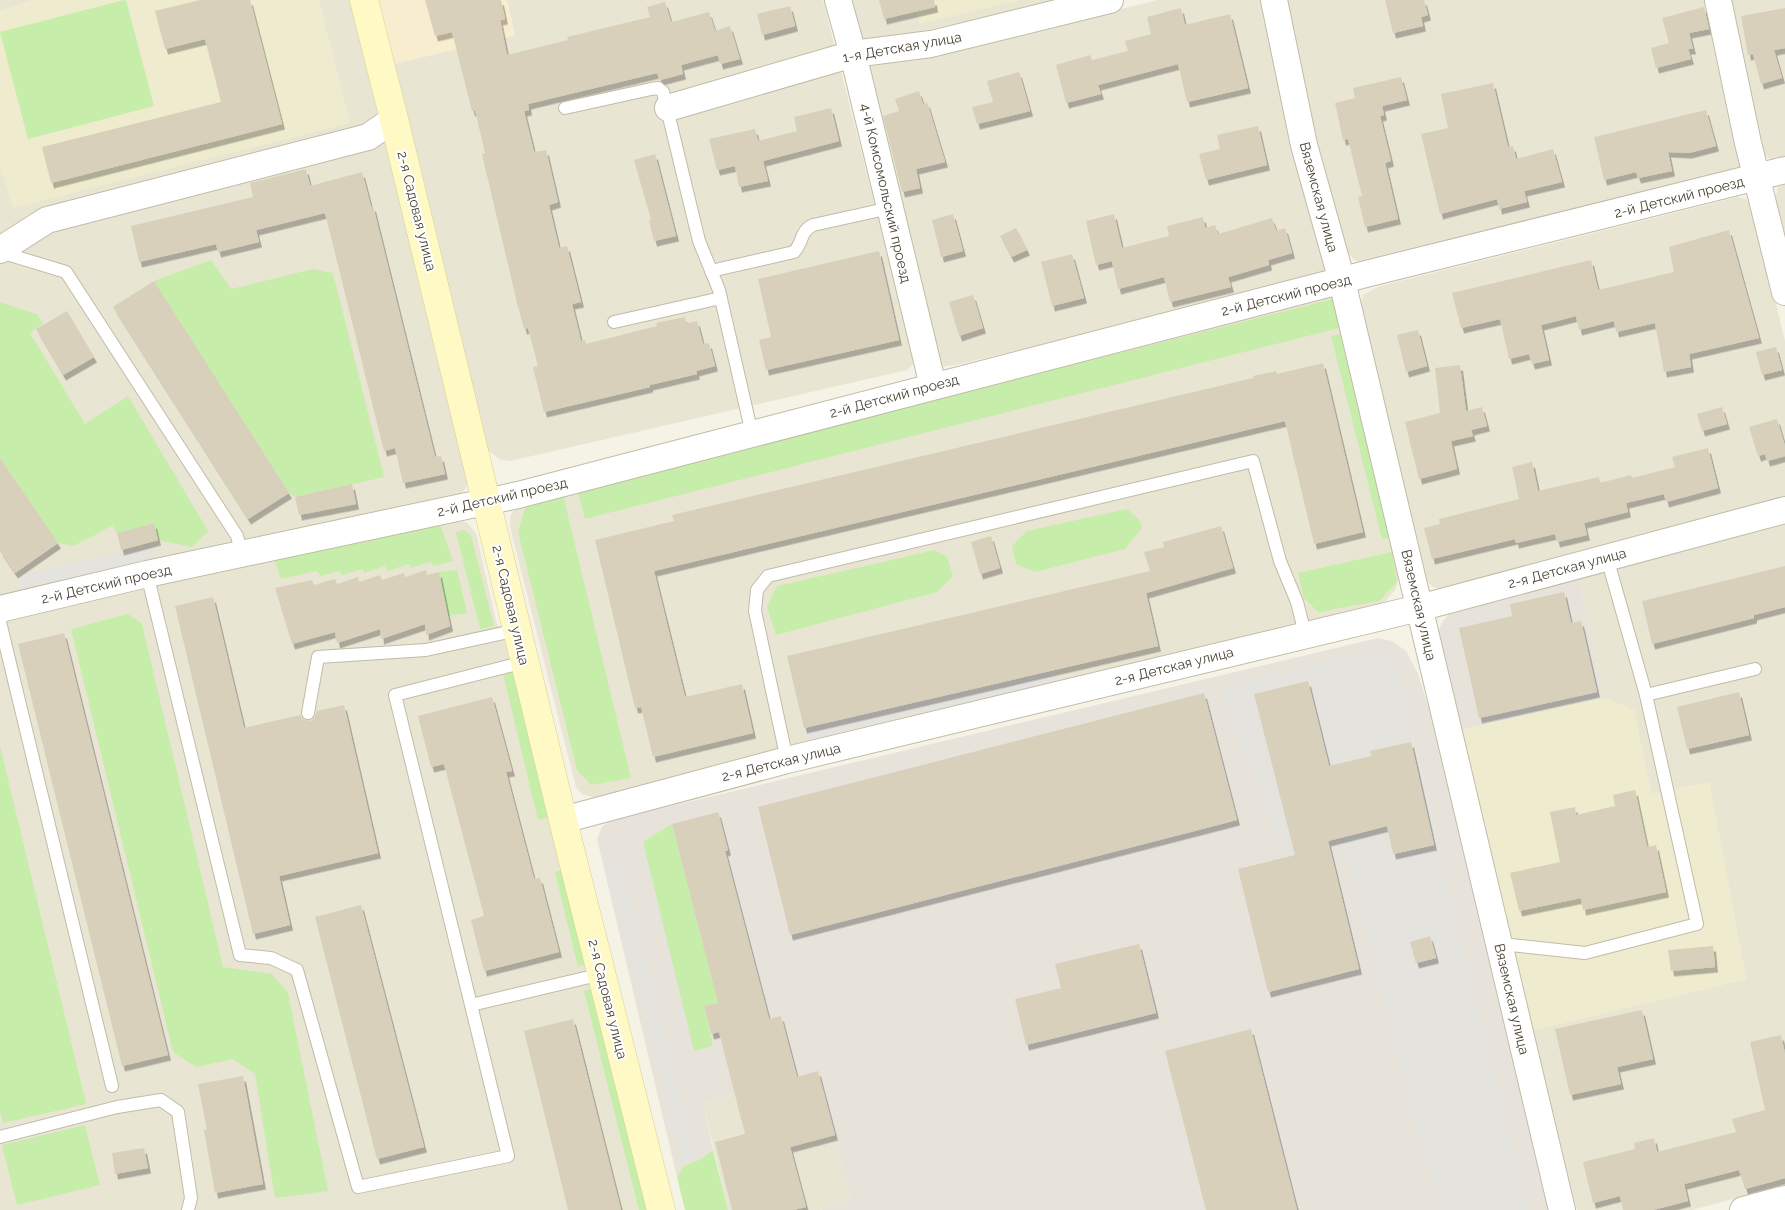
<svg xmlns="http://www.w3.org/2000/svg" width="1785" height="1210" font-family="Raleway,sans-serif">
  <style>
    .residential { fill: #e9e5d3 }
    .commercial { fill: #f9edcf }
    .industrial { fill: #e7e3db }
    .education { fill: #efebce }
    .green { fill: #c6edaa }
    .parking { fill: #e5e3de }
    .building { fill: #d8d0ba; filter: url(#shadow) }
    .lines { fill: none; stroke-linecap: round; stroke-linejoin: round }
    .lane-casing { stroke: #c1bca7; stroke-width: 14 }
    .street-casing { stroke: #c1bca7; stroke-width: 28 }
    .secondary-casing { stroke: #d9d091; stroke-width: 29 }
    .lane { stroke: #fff; stroke-width: 12 }
    .street { stroke: #fff; stroke-width: 26 }
    .secondary { stroke: #fff9c6; stroke-width: 28 }
    .labels { text-anchor: middle; stroke-width: 4; stroke-linejoin: round; paint-order: stroke }
    .street-label { font-size: 14px; fill: #484334; stroke: #fff }
  </style>
  <defs>
    <filter id="shadow"><feDropShadow dx="3" dy="5.5" stdDeviation="0" flood-color="#0004"/></filter>
  </defs>
  <rect width="100%" height="100%" fill="#f5f2e6"/>
  <g class="residential">
    <path d="M0,0H354L469,484L460,495L0,599Z"/>
    <path d="M507,0H823L912,352L913,364L907,370L510,461L499,459L488,450L394,64L515,35Z"/>
    <path d="M842,0H1059L918,32L864,41L857,39Z"/>
    <path d="M1158,0H1263L1325,260L1324,271L1318,278L956,365L937,367L860,65L932,55Z"/>
    <path d="M1281,0H1713L1742,165L1730,174L1365,264L1355,260L1347,252L1311,142Z"/>
    <path d="M1726,0H1785V161L1773,160L1761,154Z"/>
    <path d="M1785,181V237L1775,199L1779,185Z"/>
    <path d="M1738,197L1747,200L1753,208L1785,341V501L1446,589L1433,587L1424,578L1359,314L1363,295L1380,286Z"/>
    <path d="M1336,296L1400,577L1395,590L1384,603L599,799L582,794L576,787L510,527V517L515,508L1329,297Z"/>
    <path d="M455,519L467,523L476,533L496,621L514,661L655,1210H0V615Z"/>
    <path d="M1785,523V1185L1692,1210H1577L1530,1031L1746,979L1709,782L1651,794L1634,710L1604,698L1579,579Z"/>
    <path d="M818,1071L852,1202L819,1210H728L703,1102Z"/>
  </g>
  <path class="commercial" d="M379,0H507L515,35L394,64Z"/>
  <g class="industrial">
    <path d="M1579,579L1604,698L1460,730L1438,632L1443,621L1449,614Z"/>
    <path d="M1378,638L1392,641L1406,651L1418,674L1435,729L1549,1210H1527L1412,735L1394,648L1346,842L1409,1108L1441,1210H819L852,1202L818,1072L703,1102L713,1150L699,1160L683,1166L677,1177L597,839L602,827L612,820Z"/>
  </g>
  <g class="education">
    <path d="M33,0H319L350,123L13,208L0,167V11Z"/>
    <path d="M914,0H1020L919,24Z"/>
    <path d="M1604,698L1634,710L1651,794L1709,782L1746,979L1530,1031L1460,730Z"/>
  </g>
  <g class="green">
    <path d="M124,0H126L154,106L28,139L0,32Z"/>
    <path d="M211,260L231,289L313,269L333,273L384,477L295,497L289,493L154,281Z"/>
    <path d="M1333,299L1339,328L585,519L577,490Z"/>
    <path d="M0,302L36,314L43,323L30,333L85,424L128,396L208,531L192,547L158,540L153,523L117,533L112,525L95,535L73,546L58,543L0,458Z"/>
    <path d="M1340,334L1389,538L1382,539L1331,336Z"/>
    <path d="M563,495L631,778L591,785L577,770L518,532L526,505Z"/>
    <path d="M1127,509L1139,519L1142,528L1125,549L1035,572L1016,564L1012,546L1027,531Z"/>
    <path d="M440,524L453,561L433,566L431,562L410,568L409,564L387,571L385,566L364,573L363,569L342,575L340,571L320,576L317,571L281,579L273,557Z"/>
    <path d="M464,530L471,536L494,626L480,629L456,532Z"/>
    <path d="M935,550L947,557L953,576L937,592L776,635L767,607L777,586Z"/>
    <path d="M1392,552L1397,582L1379,601L1318,612L1304,598L1298,573Z"/>
    <path d="M457,570L467,613L448,616L439,572Z"/>
    <path d="M128,614L142,624L223,967L272,974L288,993L328,1191L275,1198L255,1074L233,1059L196,1067L173,1052L71,629Z"/>
    <path d="M515,671L550,817L538,820L503,674Z"/>
    <path d="M0,746L86,1104L3,1123L0,1112Z"/>
    <path d="M672,824L718,1003L704,1006L713,1046L694,1051L643,842Z"/>
    <path d="M570,867L593,962L578,967L555,872Z"/>
    <path d="M600,986L655,1210H639L584,991Z"/>
    <path d="M85,1125L100,1185L17,1205L2,1145Z"/>
    <path d="M713,1150L728,1210H685L677,1177L683,1166L699,1160Z"/>
  </g>
  <g class="parking">
    <path d="M152,546L155,560L23,590L18,576Z"/>
    <path d="M1394,648L1412,735L1527,1210H1441L1409,1108L1346,843L1286,857L1219,688Z"/>
    <path d="M1056,670L1059,685L809,745L804,728Z"/>
    <path d="M603,858L621,862L696,1156L685,1161Z"/>
  </g>
  <g class="building">
    <path d="M200,0H250L282,124L51,183L42,147L221,102L205,39L165,49L155,11Z"/>
    <path d="M425,0H501L505,19L500,20L507,55L568,40L567,37L650,17L647,7L665,2L671,22L709,12L715,31L730,26L740,59L720,64L718,55L681,65L683,74L660,80L657,73L528,104L529,110L524,111L534,152L546,150L558,202L549,205L559,248L567,246L581,302L572,304L581,341L585,340L586,344L657,326L656,323L685,317L686,324L697,321L703,344L709,343L715,366L696,371L697,374L650,385V387L544,412L533,367L538,366L528,328L524,329L517,303L482,154L485,153L475,110L472,111L452,32L435,36Z"/>
    <path d="M879,0H934L935,7L884,19Z"/>
    <path d="M1385,0H1424L1428,15L1421,17L1423,26L1393,33Z"/>
    <path d="M790,6L795,26L762,35L757,14Z"/>
    <path d="M1704,7L1709,29L1689,33L1693,49H1688L1691,59L1656,68L1651,48L1669,43L1662,18Z"/>
    <path d="M1181,8L1185,25L1230,14L1248,88L1187,102L1178,64L1098,85L1101,94L1066,103L1056,65L1090,55L1092,60L1128,51L1125,41L1151,34L1147,17Z"/>
    <path d="M1785,8V48L1774,50L1782,78L1761,84L1753,54L1748,55L1741,16Z"/>
    <path d="M1019,72L1030,111L977,124L972,107L993,102L987,81Z"/>
    <path d="M1401,77L1407,100L1382,106L1384,115L1380,116L1391,161L1385,163L1398,219L1365,227L1358,197L1362,196L1348,139L1343,140L1335,103L1355,98L1353,88Z"/>
    <path d="M1493,83L1508,147L1513,146L1516,159L1553,149L1562,182L1524,191L1527,202L1499,209L1497,199L1440,214L1421,134L1448,128L1441,94Z"/>
    <path d="M919,91L923,104L927,102L945,162L916,169L920,188L902,192L883,116L899,111L895,99Z"/>
    <path d="M831,108L839,141L763,161L768,181L739,187L735,166L717,170L709,139L755,129L758,141L797,131L794,117Z"/>
    <path d="M1706,110L1716,146L1689,153L1668,152L1672,171L1638,178L1636,172L1604,180L1594,137Z"/>
    <path d="M1258,126L1267,165L1206,180L1199,154L1220,149L1217,135Z"/>
    <path d="M655,154L676,236L654,241L649,221L651,220L634,160Z"/>
    <path d="M306,169L310,186L362,172L371,207L373,206L435,457L441,456L445,474L403,483L395,448L384,451L325,213L256,230L259,242L218,252L216,244L139,262L131,226L253,197L250,183Z"/>
    <path d="M953,214L963,251L941,257L932,220Z"/>
    <path d="M1114,214L1122,248L1169,236L1167,226L1203,217L1205,228L1215,225L1218,234L1272,218L1276,231L1285,228L1292,253L1268,260L1269,265L1228,277L1231,287L1170,302L1164,277L1118,289L1112,261L1096,265L1086,221Z"/>
    <path d="M1016,228L1027,250L1011,257L1000,236Z"/>
    <path d="M1729,230L1759,338L1689,354L1691,367L1664,372L1655,323L1616,332L1614,321L1579,330L1576,316L1541,325L1549,360L1532,364L1529,354L1509,359L1500,319L1461,328L1452,293L1591,260L1598,290L1674,272L1669,247Z"/>
    <path d="M879,251L899,340L766,370L759,340L771,337L758,279Z"/>
    <path d="M1072,254L1084,298L1052,306L1041,262Z"/>
    <path d="M154,281L289,493L248,519L113,307Z"/>
    <path d="M973,295L983,328L959,336L949,302Z"/>
    <path d="M67,311L94,357L63,375L36,329Z"/>
    <path d="M1418,330L1427,366L1406,372L1397,335Z"/>
    <path d="M1776,347L1782,370L1762,375L1756,352Z"/>
    <path d="M1323,363L1363,532L1314,544L1285,421L654,571L685,697L742,684L753,733L653,757L641,707L635,708L595,540L674,521L672,515L1253,378V376L1276,371L1277,374Z"/>
    <path d="M1460,365L1466,411L1482,407L1487,426L1471,430L1473,436L1451,441L1457,469L1419,479L1405,422L1440,413L1435,368Z"/>
    <path d="M1722,407L1727,424L1702,431L1697,414Z"/>
    <path d="M1777,419L1785,446V456L1767,461L1765,454L1758,456L1749,427Z"/>
    <path d="M1708,448L1718,488L1666,502L1664,494L1626,503L1628,512L1584,523L1587,535L1557,542L1555,534L1516,543L1515,539L1432,559L1424,528L1440,524L1439,519L1519,499L1512,467L1532,462L1538,491L1599,477L1600,483L1631,475L1632,478L1675,467L1672,457Z"/>
    <path d="M0,458L58,543L15,573L0,551Z"/>
    <path d="M352,484L356,504L299,515L295,497Z"/>
    <path d="M154,523L158,540L121,550L117,533Z"/>
    <path d="M1221,526L1233,568L1146,593L1158,646L804,728L787,656L1150,571L1144,552L1164,547L1163,542Z"/>
    <path d="M991,536L1000,568L980,574L971,542Z"/>
    <path d="M1785,566V607L1754,615V618L1652,644L1642,601Z"/>
    <path d="M426,570L427,575L439,572L450,626L426,635L425,624L381,639L380,629L337,643L335,632L292,644L275,588L312,580L314,585L335,579L337,584L358,577L359,582L380,575L382,580L404,573L405,577Z"/>
    <path d="M1564,592L1571,623L1581,621L1597,692L1479,718L1459,628L1512,616L1510,604Z"/>
    <path d="M213,597L244,728L300,715L303,719L310,721L314,718L317,711L344,705L378,853L279,876L290,925L253,934L175,606Z"/>
    <path d="M64,633L168,1055L122,1066L18,644Z"/>
    <path d="M1308,681L1329,766L1371,756L1370,751L1411,742L1434,845L1393,854L1387,826L1328,841L1359,969L1268,992L1238,869L1295,855L1254,694Z"/>
    <path d="M1739,692L1749,735L1687,749L1677,707Z"/>
    <path d="M1204,693L1237,820L790,935L758,807Z"/>
    <path d="M492,697L512,771L506,772L534,879L540,878L559,952L484,971L471,920L484,916L444,764L431,767L418,716Z"/>
    <path d="M1635,790L1647,847L1656,845L1666,892L1583,910L1581,898L1519,911L1510,873L1560,862L1550,812L1575,807L1576,815L1615,806L1613,795Z"/>
    <path d="M718,812L728,850L725,851L769,1019L781,1016L797,1077L818,1071L835,1135L790,1147L806,1207L793,1210H732L715,1142L745,1134L719,1032L711,1034L704,1006L718,1003L672,824Z"/>
    <path d="M361,905L424,1147L377,1159L315,917Z"/>
    <path d="M1430,936L1436,958L1416,963L1410,942Z"/>
    <path d="M1139,944L1156,1013L1026,1045L1015,999L1061,988L1055,964Z"/>
    <path d="M1713,946L1715,967L1671,971L1668,950Z"/>
    <path d="M1642,1010L1653,1059L1617,1067L1621,1084L1570,1095L1555,1029Z"/>
    <path d="M573,1019L621,1210H568L524,1031Z"/>
    <path d="M1251,1029L1297,1210H1206L1165,1051Z"/>
    <path d="M1781,1035L1785,1054V1178L1745,1189L1739,1170L1684,1184L1688,1201L1653,1210H1623L1620,1196L1593,1203L1583,1162L1635,1149L1634,1143L1654,1138L1657,1152L1736,1132L1732,1119L1765,1110L1750,1042Z"/>
    <path d="M243,1076L263,1184L215,1193L204,1130H207L198,1084Z"/>
    <path d="M144,1148L148,1168L115,1174L112,1153Z"/>
  </g>
  <g class="lines">
    <g class="lane-casing">
      <g id="lane">
        <path d="M565,108L651,89L658,88L663,92L699,241L719,290L752,434"/>
        <path d="M0,252L66,272L237,536L242,554"/>
        <path d="M711,271L794,252C803,243 800,231 813,225L890,208"/>
        <path d="M614,322L721,298"/>
        <path d="M1607,558L1646,695L1755,669"/>
        <path d="M147,574L240,955L271,958L297,970L358,1187L508,1156L395,695L525,662"/>
        <path d="M0,622L112,1086"/>
        <path d="M308,713L318,657L426,650L517,630"/>
        <path d="M787,760L755,611L757,590L768,576L1253,461L1280,561L1297,602L1305,634"/>
        <path d="M1499,948L1511,945L1585,953L1697,924L1646,695"/>
        <path d="M471,1005L602,974"/>
        <path d="M0,1137L117,1107L161,1100L178,1112L191,1198L188,1210"/>
      </g>
    </g>
    <g class="street-casing">
      <g id="street">
        <path d="M838,0L853,54L933,386"/>
        <path d="M1274,0L1304,145L1342,281L1562,1210"/>
        <path d="M1718,0L1748,143L1785,292"/>
        <path d="M668,108L853,54L931,44L1110,0"/>
        <path d="M0,250L47,220L368,137L394,119"/>
        <path d="M0,609L147,574L518,495L1370,273L1785,170"/>
        <path d="M563,820L787,760L1419,608L1785,510"/>
        <path d="M1743,1210L1785,1199"/>
      </g>
    </g>
    <g class="secondary-casing">
      <path id="secondary" d="M364,0L394,119L569,845L661,1210"/>
    </g>
    <use href="#lane" class="lane"/>
    <use href="#street" class="street"/>
    <use href="#secondary" class="secondary"/>
  </g>
  <g class="labels">
    <g class="street-label">
      <text transform="translate(902 47) rotate(-10)" y="5">1-я Детская улица</text>
      <text transform="translate(886 193) rotate(77)" y="5">4-й Комсомольский проезд</text>
      <text transform="translate(1319 197) rotate(75)" y="5">Вяземская улица</text>
      <text transform="translate(1679 197) rotate(-14)" y="5">2-й Детский проезд</text>
      <text transform="translate(417 211) rotate(76)" y="5">2-я Садовая улица</text>
      <text transform="translate(1286 295) rotate(-14)" y="5">2-й Детский проезд</text>
      <text transform="translate(894 396) rotate(-15)" y="5">2-й Детский проезд</text>
      <text transform="translate(502 497) rotate(-13)" y="5">2-й Детский проезд</text>
      <text transform="translate(1567 568) rotate(-15)" y="5">2-я Детская улица</text>
      <text transform="translate(106 584) rotate(-13)" y="5">2-й Детский проезд</text>
      <text transform="translate(511 605) rotate(77)" y="5">2-я Садовая улица</text>
      <text transform="translate(1419 605) rotate(77)" y="5">Вяземская улица</text>
      <text transform="translate(1174 666) rotate(-14)" y="5">2-я Детская улица</text>
      <text transform="translate(781 762) rotate(-14)" y="5">2-я Детская улица</text>
      <text transform="translate(608 999) rotate(76)" y="5">2-я Садовая улица</text>
      <text transform="translate(1512 999) rotate(77)" y="5">Вяземская улица</text>
    </g>
  </g>
</svg>
